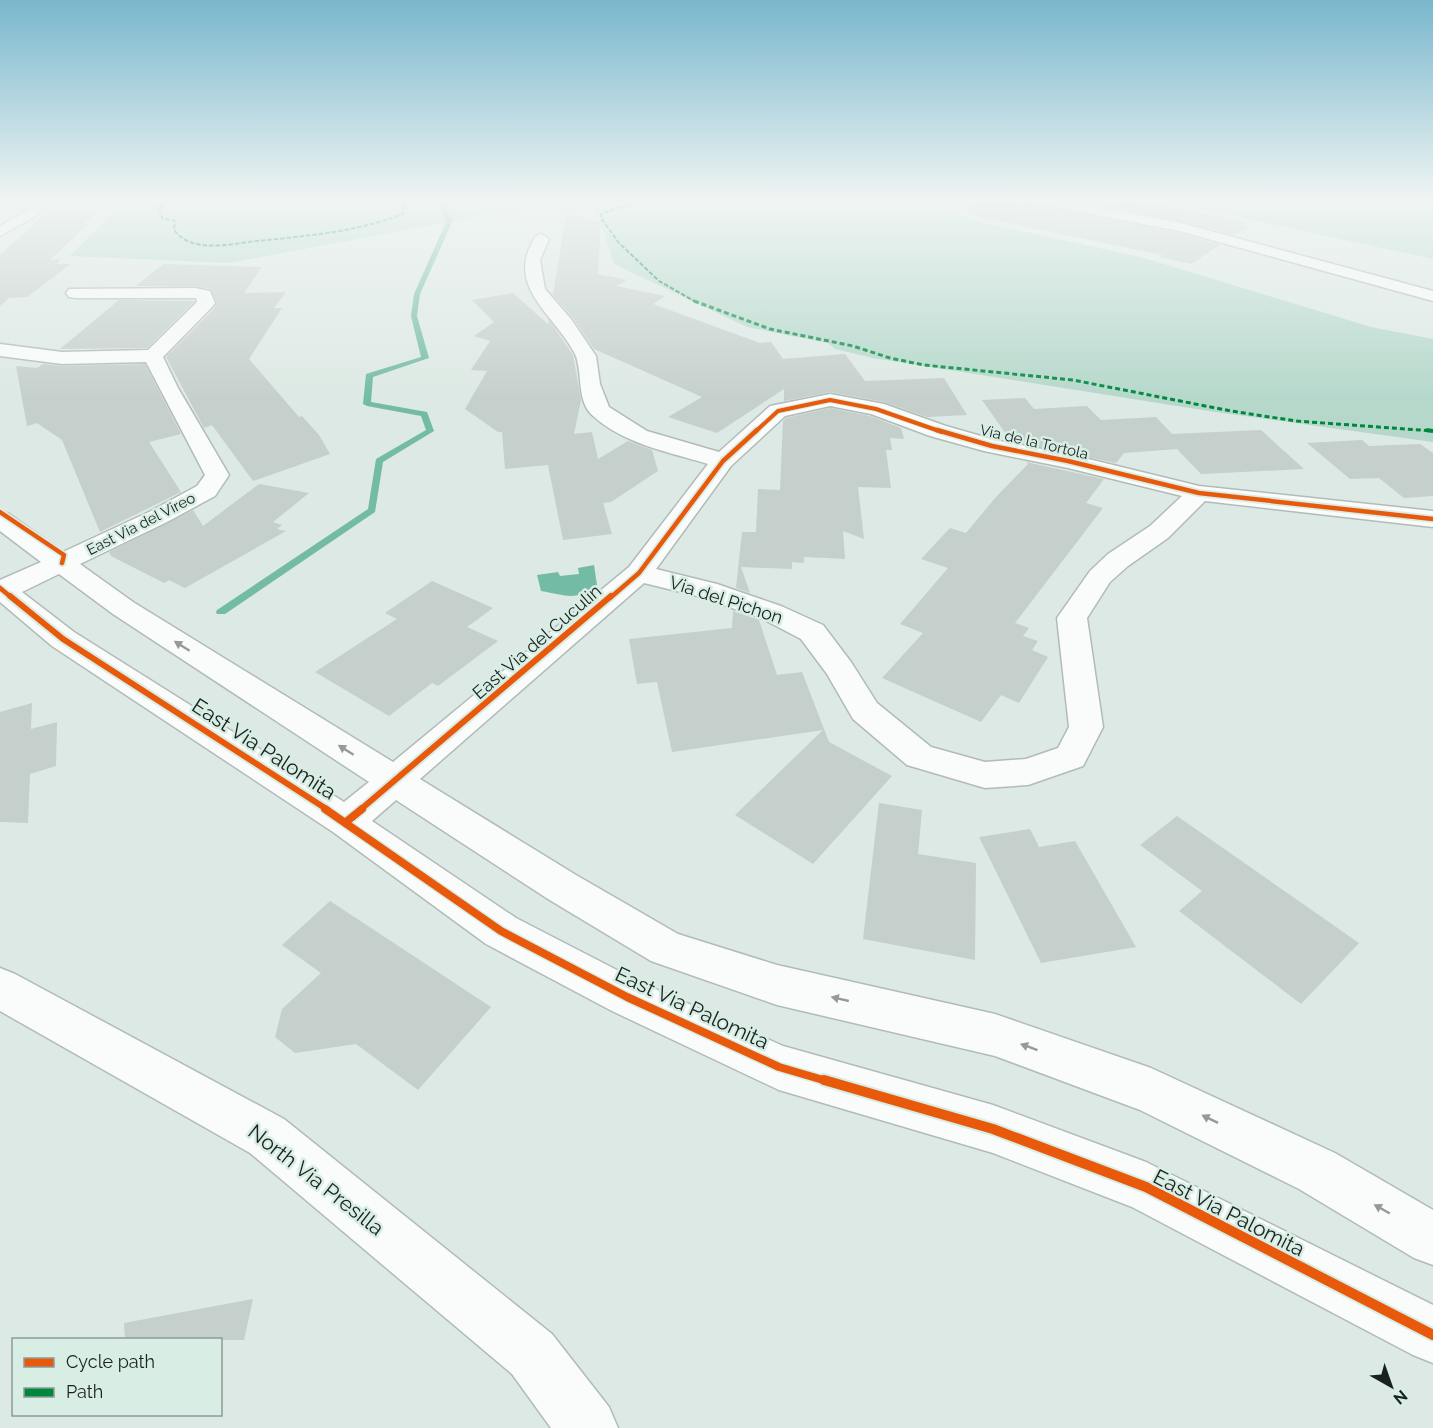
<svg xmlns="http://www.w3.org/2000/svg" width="1433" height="1428" font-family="Raleway,sans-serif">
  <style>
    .green { fill: #b5d8cb }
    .water { fill: #73bba4 }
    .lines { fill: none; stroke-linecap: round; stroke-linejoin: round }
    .stream { fill: #73bba4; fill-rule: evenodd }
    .building { fill: #c5cfcb }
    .minor-casing { stroke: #b2bbb8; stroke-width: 3 }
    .minor { fill: #fafcfb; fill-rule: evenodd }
    .quiet-far2 { stroke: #00873e; stroke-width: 2; stroke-dasharray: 4.5 2; stroke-linecap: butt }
    .quiet-far1 { stroke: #00873e; stroke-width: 3; stroke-dasharray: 5 3; stroke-linecap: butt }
    .quiet { stroke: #00873e; stroke-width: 4; stroke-dasharray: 7 4; stroke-linecap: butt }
    .cycleway-far4-casing { stroke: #d8eee5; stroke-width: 6 }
    .cycleway-far3-casing { stroke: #d8eee5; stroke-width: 8 }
    .cycleway-far2-casing { stroke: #d8eee5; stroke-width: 10 }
    .cycleway-far1-casing { stroke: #d8eee5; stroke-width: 11 }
    .cycleway-casing { stroke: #d8eee5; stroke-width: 14 }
    .cycleway-far4 { stroke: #e8590c; stroke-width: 4 }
    .cycleway-far3 { stroke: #e8590c; stroke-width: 4.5 }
    .cycleway-far2 { stroke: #e8590c; stroke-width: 6 }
    .cycleway-far1 { stroke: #e8590c; stroke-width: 8 }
    .cycleway { stroke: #e8590c; stroke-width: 10 }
    .oneway { fill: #959a98 }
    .labels { text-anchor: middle; stroke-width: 5; stroke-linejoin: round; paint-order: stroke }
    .far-street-label { font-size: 15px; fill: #1a221f; stroke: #d8eee5 }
    .street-label { font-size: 18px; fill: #1a221f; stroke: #d8eee5 }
    .near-street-label { font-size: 21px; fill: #1a221f; stroke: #d8eee5 }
  </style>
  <rect width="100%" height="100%" fill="#dde9e4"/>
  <g class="green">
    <path d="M126,200H567L229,263L70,256Z"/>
    <path d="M593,200H925L933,206L985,223L1144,258L1371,327L1433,339V442L1209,411L873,358L835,349L828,343L747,327L614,264Z"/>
    <path d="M1160,200H1433V259Z"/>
  </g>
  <path class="water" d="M594,565L597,585C576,602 566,595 541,591L537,575L558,572L560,576L579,574L578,568Z"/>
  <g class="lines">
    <path class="stream" d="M435,200H439L453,220L420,294L417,316L429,358L373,377L371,402L427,412L434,431L383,462L375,512L225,614H217L216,612L217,610L368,509L376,459L426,430L421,416L367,406L363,404L366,374L421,357L411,316L414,294L447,220Z"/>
  </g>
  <g class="building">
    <path d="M970,200H1032L1041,206L1178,233L1220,245L1191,264L1160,257L1162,255L969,215Z"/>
    <path d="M1073,200H1133L1244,222L1240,225L1248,226L1235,235L1181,221Z"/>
    <path d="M96,213L83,224H88L50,260L61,259L57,264H71L27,297L9,298L0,306V255L44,215Z"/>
    <path d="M566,214L601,223L598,274L627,280L616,286L665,296L653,304L760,343L771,342L783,359L845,354L865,381L944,378L967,415L927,417L884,402L830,392L784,401V389L717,433L668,417L702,397L594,349L573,318L553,295Z"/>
    <path d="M163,264L262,267L244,293L286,292L274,308H282L249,359L299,417L302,416L319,435L330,454L253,481L212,425L204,428L166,357L214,309L217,302L210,289L195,286H136Z"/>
    <path d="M513,293L548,324L549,320L573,355L581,400L574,434L592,432L598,459L628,441L652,450L658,471L611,502L603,503L612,534L563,540L548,465L505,469L502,432H498L465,409L487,371L471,370L490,341L474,336L494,322L472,300Z"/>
    <path d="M119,300L195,301L147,348L60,349Z"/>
    <path d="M43,364L62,366L145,364L181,434L149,442L181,492L100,532L62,440L37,423L27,426L16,366L37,368Z"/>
    <path d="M1025,398L1034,409L1087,406L1101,420L1156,417L1172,434L1261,430L1304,469L1201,474L1177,449L1124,453L1116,463L1011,441L982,400Z"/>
    <path d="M830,408L870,416L901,428L904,439L890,438L892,450H886L891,488L858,487L864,539L843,531L845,559L804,557V563L792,562V569L741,567L750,593L736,588L742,532H756L758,489L780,490L783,421L786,418Z"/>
    <path d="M1362,440L1369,446L1420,444L1433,453V496L1404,498L1379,478L1350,479L1307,443Z"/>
    <path d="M1026,462L1104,479L1086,503L1103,508L1015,623L1029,628L1023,636L1038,641L1032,650L1048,657L1019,703L1001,695L981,722L882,678L923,633L900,624L948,568L921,559L950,528L966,533L996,497L1028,464Z"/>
    <path d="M259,484L309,493L273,522L282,525L277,529L286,531L185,588L169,580L164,583L111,556L109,552L193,510L203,526Z"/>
    <path d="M432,581L493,608L467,627L498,641L438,686L432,683L389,716L315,672L397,619L385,613Z"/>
    <path d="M733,611L759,620L777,675L802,672L829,742L892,776L813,864L735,815L823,730L672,752L657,682L637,684L629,639L732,628Z"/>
    <path d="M32,703L31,729L57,722L56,766L30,774L28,823L0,822V712Z"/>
    <path d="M879,803L922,810L918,854L976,863L975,960L863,939Z"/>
    <path d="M1177,816L1359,943L1301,1004L1179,911L1202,891L1140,845Z"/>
    <path d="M1030,829L1039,847L1075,841L1136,947L1041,963L979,837Z"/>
    <path d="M330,901L491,1007L418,1090L356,1044L295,1053L275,1037L282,1009L321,973L282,945Z"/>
    <path d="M253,1299L244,1340H125L124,1323Z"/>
  </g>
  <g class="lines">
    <g class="minor-casing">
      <g id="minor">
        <path d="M1034,200H1062L1181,223L1433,291V301L1179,231L1041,204Z"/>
        <path d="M32,208L39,212L37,215L0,236V226Z"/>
        <path d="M541,234L549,239L540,260L545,289L571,319L596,356L600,384L609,407L647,431L719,452L770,406L830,394L884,404L946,426L995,440L1068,454L1199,486L1433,511V527L1205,501L1168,538L1128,566L1110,582L1087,618L1103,727L1083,766L1028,785L985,788L907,765L853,719L827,674L801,639L761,618L697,596L644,583L420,779L576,875L678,934L777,965L995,1014L1151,1068L1335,1153L1433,1210V1265L1414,1258L1299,1189L1140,1110L995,1056L777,1005L651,961L548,899L396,800L372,821L516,918L642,983L783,1046L993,1105L1146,1162L1433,1305V1363L1413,1355L1132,1207L993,1153L779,1090L612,1011L486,944L333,832L52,646L0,602V580L41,562L0,531V511L9,514L63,552L149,512L197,486L205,475L146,362L62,364L0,356V344L62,352L148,350L197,302L196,298H75L69,297L66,293L69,289L195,288L210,291L215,303L212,307L163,357L178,388L229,475L215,496L167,522L80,564L133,602L393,762L629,567L708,464C669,452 623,444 592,415C576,400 583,371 575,354C557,318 510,290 530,247C533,241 534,236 541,234ZM830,406L871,414L930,436L984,451L1068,468L1182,496L1150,526L1108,554L1090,571L1057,618L1069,727L1058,748L1026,759L985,762L931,747L877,703L851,662L823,625L781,606L717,584L656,569L731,466L785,416ZM59,574L113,614L369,782L344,802L74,632L22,592Z"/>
        <path d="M0,968L15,974L284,1119L552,1334L609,1407L618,1428H551L512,1374L250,1153L0,1011Z"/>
      </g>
    </g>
    <use href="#minor" class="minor"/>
    <g class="quiet-far2">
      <path d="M168,200L159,208L162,218L175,221L174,230C179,236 185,241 193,243C213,249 237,243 257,241C307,236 356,232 403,214V204L410,200"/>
      <path d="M639,200L601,214V218L619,243L659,281L696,302"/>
    </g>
    <path class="quiet-far1" d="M694,301L770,329L853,346L890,358L924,365L1073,380L1231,411L1296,421L1433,431"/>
    <path class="quiet" d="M1426,430L1433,431"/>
    <g class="cycleway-far4-casing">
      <path id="cycleway-far4" d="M755,432L778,411L830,400L876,409L942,432"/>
    </g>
    <g class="cycleway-far3-casing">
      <g id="cycleway-far3">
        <path d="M937,430L992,446L1068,461L1199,493L1433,519"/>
        <path d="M0,512L64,555L62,563"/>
        <path d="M0,588L12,598"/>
        <path d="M610,598L639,573L723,461L757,430"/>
      </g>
    </g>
    <g class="cycleway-far2-casing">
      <g id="cycleway-far2">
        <path d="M10,596L63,639L328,810"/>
        <path d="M360,810L611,596"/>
      </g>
    </g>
    <g class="cycleway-far1-casing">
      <g id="cycleway-far1">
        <path d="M325,809L501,931L627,997L779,1067L830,1082"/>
        <path d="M346,822L362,809"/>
      </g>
    </g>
    <g class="cycleway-casing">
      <path id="cycleway" d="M824,1080L993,1129L1146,1187L1433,1335"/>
    </g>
    <use href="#cycleway-far4" class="cycleway-far4"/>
    <use href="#cycleway-far3" class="cycleway-far3"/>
    <use href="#cycleway-far2" class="cycleway-far2"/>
    <use href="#cycleway-far1" class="cycleway-far1"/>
    <use href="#cycleway" class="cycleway"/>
  </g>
  <defs><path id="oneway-solid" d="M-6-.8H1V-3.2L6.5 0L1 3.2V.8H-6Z" transform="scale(1.5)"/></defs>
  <g class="oneway">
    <use href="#oneway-solid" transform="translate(182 646) rotate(-148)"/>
    <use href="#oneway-solid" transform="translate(346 750) rotate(-148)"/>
    <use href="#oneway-solid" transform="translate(840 999) rotate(-167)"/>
    <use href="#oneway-solid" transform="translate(1029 1047) rotate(-160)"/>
    <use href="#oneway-solid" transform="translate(1210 1119) rotate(-154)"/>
    <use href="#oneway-solid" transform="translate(1382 1209) rotate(-150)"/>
  </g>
  <linearGradient id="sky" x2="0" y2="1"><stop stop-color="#79b7cd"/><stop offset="0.5" stop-color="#f0f5f3"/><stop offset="1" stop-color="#f0f5f3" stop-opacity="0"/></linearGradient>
  <rect width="1433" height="400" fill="url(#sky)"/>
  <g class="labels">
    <g class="far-street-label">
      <text transform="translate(1034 442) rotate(13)" y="5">Via de la Tortola</text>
      <text transform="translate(141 524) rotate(-27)" y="5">East Via del Vireo</text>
    </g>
    <g class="street-label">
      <text transform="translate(726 600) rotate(18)" y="6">Via del Pichon</text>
      <text transform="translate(537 642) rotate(-41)" y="6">East Via del Cuculin</text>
    </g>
    <g class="near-street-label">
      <text transform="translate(264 749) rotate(33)" y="7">East Via Palomita</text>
      <text transform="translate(692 1008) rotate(25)" y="7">East Via Palomita</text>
      <text transform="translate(316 1180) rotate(38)" y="7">North Via Presilla</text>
      <text transform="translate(1229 1213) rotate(27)" y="7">East Via Palomita</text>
    </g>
  </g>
  <rect x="12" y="1338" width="210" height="78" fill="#d8eee5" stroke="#8c9c96" stroke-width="1.5"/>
  <rect x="24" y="1358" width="30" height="9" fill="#e8590c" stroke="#8c9c96" stroke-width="1.5"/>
  <text x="66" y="1368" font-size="18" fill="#1a221f">Cycle path</text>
  <rect x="24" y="1388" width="30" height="9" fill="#00873e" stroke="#8c9c96" stroke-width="1.5"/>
  <text x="66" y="1398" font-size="18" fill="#1a221f">Path</text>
  <g transform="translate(1391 1386) rotate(140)" stroke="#d8eee5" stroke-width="4.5" paint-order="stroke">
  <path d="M0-4.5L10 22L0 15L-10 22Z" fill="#1a221f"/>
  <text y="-9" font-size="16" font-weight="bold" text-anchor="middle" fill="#1a221f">N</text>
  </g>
</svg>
